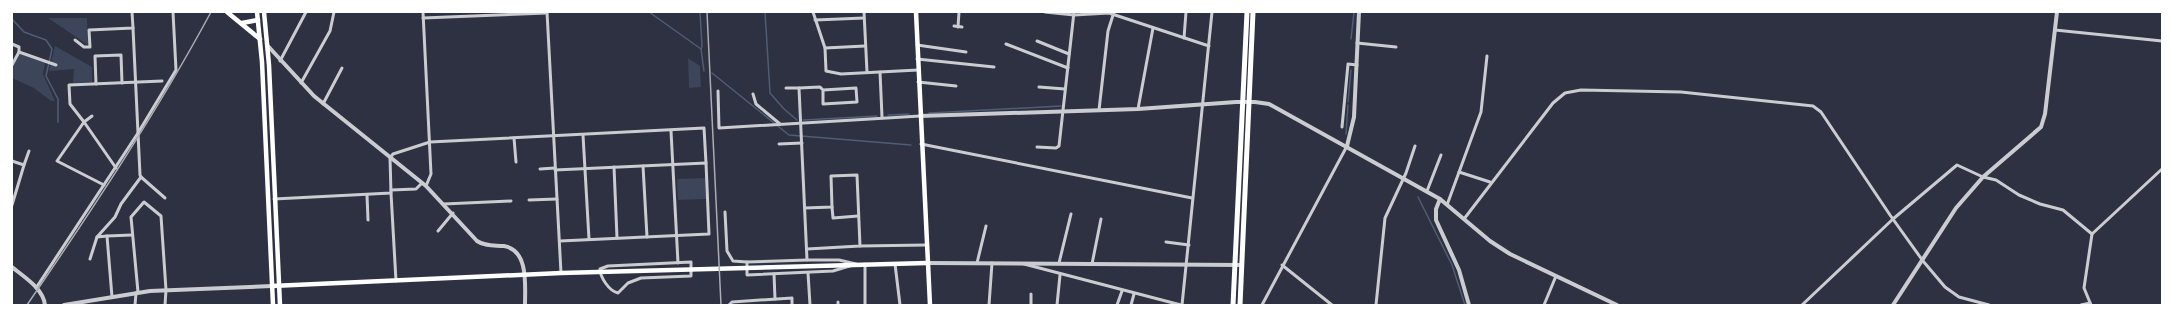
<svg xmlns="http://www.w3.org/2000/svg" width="2174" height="317" font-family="'Noto Sans',sans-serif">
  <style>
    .green { fill: #3c4559 }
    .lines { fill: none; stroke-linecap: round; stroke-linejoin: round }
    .stream { stroke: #4f5d75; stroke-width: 1.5 }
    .minor { stroke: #caccd0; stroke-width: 3 }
    .tertiary { stroke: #caccd0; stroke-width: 4 }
    .secondary { stroke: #fff; stroke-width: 4.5 }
    .trunk { stroke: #fff; stroke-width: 5 }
    .rail { stroke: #abadb3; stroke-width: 1.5 }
  </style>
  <rect width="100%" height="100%" fill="#2d3142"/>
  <g class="green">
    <path d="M48,18H87L88,45Z"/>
    <path d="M55,46L92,67V82L73,83L74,69L49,71Z"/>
    <path d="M20,54L45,63L43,74L55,101H51L34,88L12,78V67Z"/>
    <path d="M688,58L700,66L701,87L689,88Z"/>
    <path d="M705,178L706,199L678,200L677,179Z"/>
  </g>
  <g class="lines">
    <g class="stream">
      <path d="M649,12L701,49L704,71"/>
      <path d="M700,12L702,46L701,49"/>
      <path d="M765,12L770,93L784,109L797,120"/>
      <path d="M12,19L24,32L46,40L52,49L46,76L58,99V122"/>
      <path d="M1351,39L1354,12"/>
      <path d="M712,73L789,135L911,145"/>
      <path d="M1348,102L1351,70"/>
      <path d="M929,113L1061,106"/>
      <path d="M888,115L909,114"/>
      <path d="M803,120L877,116"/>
      <path d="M1346,134L1348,105"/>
      <path d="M1418,197L1452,265L1465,305"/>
    </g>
    <g class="minor">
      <path d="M423,12L431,174L426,186"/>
      <path d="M547,12L561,273"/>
      <path d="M813,12L825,48L826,71L841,74L918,70"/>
      <path d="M864,12L867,72"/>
      <path d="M1045,12L1074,15L1109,13L1209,46"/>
      <path d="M423,18L547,13"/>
      <path d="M815,20L864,18"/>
      <path d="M954,26L962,27"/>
      <path d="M958,27L959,12"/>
      <path d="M2055,30L2162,41"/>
      <path d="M1184,38L1186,12"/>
      <path d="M75,40L84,47H90L89,30L133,28L132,12"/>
      <path d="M1037,41L1069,54"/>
      <path d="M1357,43L1396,47"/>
      <path d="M12,44L19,47V52L56,65"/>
      <path d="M1006,44L1068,68"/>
      <path d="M917,45L966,52"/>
      <path d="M825,48L865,46"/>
      <path d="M917,59L994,67"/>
      <path d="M280,61L306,12"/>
      <path d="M12,65L19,52"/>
      <path d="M880,72L882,117"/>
      <path d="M918,82L956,86"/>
      <path d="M301,83L330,31L334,12"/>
      <path d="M96,84L95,56L121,55L122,83"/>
      <path d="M1039,87L1065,89"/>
      <path d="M786,88H799"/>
      <path d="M718,91L719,128L920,116"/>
      <path d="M753,94L756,104L780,124"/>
      <path d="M323,104L342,68"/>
      <path d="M1138,109L1153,28"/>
      <path d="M1099,110L1108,31L1114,12"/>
      <path d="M92,116L84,122L70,104L69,85L162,81"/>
      <path d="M1342,127L1348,64L1357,65"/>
      <path d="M671,131L678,263"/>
      <path d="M583,135L589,239"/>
      <path d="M514,138L516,162"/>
      <path d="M779,144L802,143"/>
      <path d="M921,144L1192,198"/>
      <path d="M1037,147L1056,148L1059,146L1074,12"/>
      <path d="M12,161L24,165L12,205"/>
      <path d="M24,165L29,151"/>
      <path d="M643,166L647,237"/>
      <path d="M614,167L617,238"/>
      <path d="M540,169L555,168"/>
      <path d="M555,170L706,163L709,234L560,241"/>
      <path d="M1459,172L1490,182"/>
      <path d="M141,177L165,198"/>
      <path d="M104,185L57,161L84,122L116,168"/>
      <path d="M391,190L416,189L422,183"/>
      <path d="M1427,191L1441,155"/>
      <path d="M391,193L396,281"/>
      <path d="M367,195L368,220"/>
      <path d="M274,199L391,193L390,158L393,154L430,142L704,128L706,163"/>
      <path d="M529,200L557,199"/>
      <path d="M444,204L511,201"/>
      <path d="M1447,205L1481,112L1487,56"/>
      <path d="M832,207L833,218L858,216"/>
      <path d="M805,208L832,207L831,176L857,175L860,246L807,249"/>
      <path d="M725,212L727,251L733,261L747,262"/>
      <path d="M1464,219L1553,103L1565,93L1581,90L1681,92L1813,106L1821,112L1890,215L1923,261L1945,287L1959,297L1989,305"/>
      <path d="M438,231L453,213"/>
      <path d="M107,236L97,237L115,217L121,204L141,177L140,175L138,133L176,70L173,12"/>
      <path d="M1166,242L1189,245"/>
      <path d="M860,246L926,245"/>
      <path d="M90,259L97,237"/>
      <path d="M807,260L799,88L820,87L823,90L856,88L857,102L823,104V90"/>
      <path d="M807,260H839L856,264L833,271L747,275V262Z"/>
      <path d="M691,262V276L641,278L628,283L618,293C609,291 600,277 600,269L608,266Z"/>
      <path d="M977,263L986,226"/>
      <path d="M1059,263L1071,214"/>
      <path d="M865,264V305"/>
      <path d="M895,264L900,305"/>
      <path d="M1024,264L1181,305"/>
      <path d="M1092,264L1101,219"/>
      <path d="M1282,265L1332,305"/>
      <path d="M808,273L810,305"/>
      <path d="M774,274L775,299"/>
      <path d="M36,288L138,133L133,28"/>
      <path d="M138,292L131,217L144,202L161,216L166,290L165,305"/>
      <path d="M112,297L107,236L132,235"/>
      <path d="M838,302V305"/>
      <path d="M135,305L136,293"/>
      <path d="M729,305L732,302L792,298V305"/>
      <path d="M989,305L992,263"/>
      <path d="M1031,305V294"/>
      <path d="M1057,305L1060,275"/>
      <path d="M1117,305L1122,291"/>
      <path d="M1131,305L1134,294"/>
      <path d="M1182,305L1212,12"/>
      <path d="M1262,305L1347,146"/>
      <path d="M1376,305L1385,218L1406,173L1415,146"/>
      <path d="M1544,305L1556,276"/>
      <path d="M1802,305L1893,219L1957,165L1983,177L1996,180L2019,195L2040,204L2063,210L2092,234"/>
      <path d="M2081,305L2090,303"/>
      <path d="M2091,305L2084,288L2092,234L2162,169"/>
    </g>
    <g class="tertiary">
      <path d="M267,45L314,96L426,186L477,241C486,247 495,245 504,246C529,250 525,286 525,305"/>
      <path d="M920,116L1138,109L1236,102H1255L1269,104L1440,199L1490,241L1510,254L1617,305"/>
      <path d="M1347,146L1354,117L1359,12"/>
      <path d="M1440,199L1436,209V220L1459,270L1469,305"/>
      <path d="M927,263L1241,265"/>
      <path d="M12,267C24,277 43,288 45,305"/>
      <path d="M64,305L150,291L272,286"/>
      <path d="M1893,305L1956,208L1983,177L2041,127L2045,114L2057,12"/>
    </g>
    <g class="secondary">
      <path d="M227,12L260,39"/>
      <path d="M257,12L262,62L273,305"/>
      <path d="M264,12L269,65L280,305"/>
      <path d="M916,12L930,305"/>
      <path d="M242,23L258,20"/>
      <path d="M272,286L561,273L927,263"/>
    </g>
    <g class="trunk">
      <path d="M1233,305L1247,12"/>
      <path d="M1240,305L1253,12"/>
    </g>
    <g class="rail">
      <path d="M707,12L721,305"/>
      <path d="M27,305C92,210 156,114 211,12"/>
    </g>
  </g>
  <rect width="2174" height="317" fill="none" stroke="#ffffff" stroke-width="26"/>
</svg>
